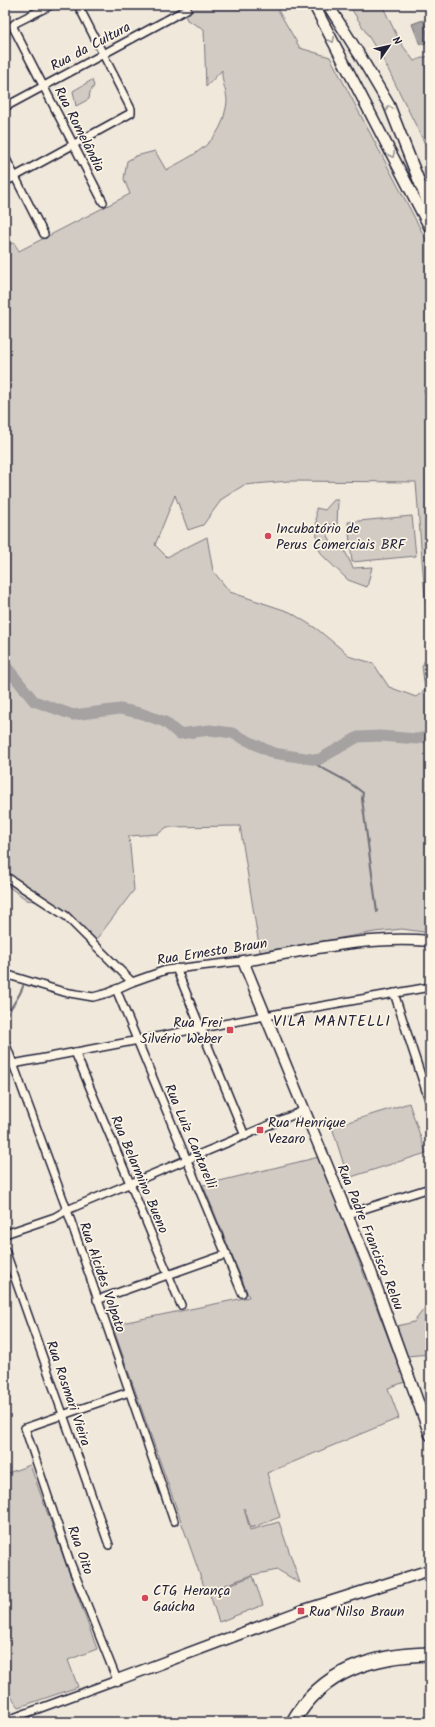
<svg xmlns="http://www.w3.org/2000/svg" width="435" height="1727" font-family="Kalam,sans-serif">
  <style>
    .green { fill: #d1cbc3; stroke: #7a767f }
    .water { fill: #a6a2a2; stroke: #716f79 }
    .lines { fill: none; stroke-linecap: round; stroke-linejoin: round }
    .stream { stroke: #716f79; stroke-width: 2 }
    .river { stroke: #a6a2a2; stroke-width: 11 }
    .street-casing { stroke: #22223b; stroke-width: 10 }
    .secondary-casing { stroke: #22223b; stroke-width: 13 }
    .highway-casing { stroke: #22223b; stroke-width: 16 }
    .street { stroke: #fcf5e5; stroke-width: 7 }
    .secondary { stroke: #fcf5e5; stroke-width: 10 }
    .highway { stroke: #fcf5e5; stroke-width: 13 }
    .oneway { stroke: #9a9698 }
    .poi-dot { fill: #d1495b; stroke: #fcf5e5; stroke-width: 1.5 }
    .labels { text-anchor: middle; stroke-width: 3.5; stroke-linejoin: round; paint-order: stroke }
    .street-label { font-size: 14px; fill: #22223b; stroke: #fcf5e5 }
    .poi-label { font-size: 14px; fill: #22223b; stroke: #fcf5e5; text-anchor: start }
    .neighbourhood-label { font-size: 15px; letter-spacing: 1px; fill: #22223b; stroke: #fcf5e5 }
  </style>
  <rect width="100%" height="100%" fill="#efe8db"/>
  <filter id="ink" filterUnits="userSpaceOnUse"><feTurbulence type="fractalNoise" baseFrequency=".025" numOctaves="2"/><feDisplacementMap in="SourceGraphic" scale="8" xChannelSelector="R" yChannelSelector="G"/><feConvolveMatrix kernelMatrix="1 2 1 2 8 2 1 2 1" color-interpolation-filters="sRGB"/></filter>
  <g filter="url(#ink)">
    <g class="green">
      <path d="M181,5H275L300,48L330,57L430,247V388L424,390L430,409V623H427L416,482L288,481L244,485L222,499L203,525L188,530L175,495L155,545L167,557L207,537L213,571L230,592L290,612L317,629L351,657L373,663L389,687L416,697L425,690L422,666L430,651V933L402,929L375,932L260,952L240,826L167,827L158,834L129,836L134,890L95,941L42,902L27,900L5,884V244L14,243L19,251L130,194L124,179L127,161L136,156L155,151L166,170C192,156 219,144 225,112C226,108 227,104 227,100C226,89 221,80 222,70L206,87L204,29L187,20Z"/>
      <path d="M349,5H382L400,42L414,61L430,55V154L385,63Z"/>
      <path d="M92,80L94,86L90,92L89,99L76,106L73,91Z"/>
      <path d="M334,500H338L337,526L328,524L326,530L331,543L342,545L353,568L372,567L367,587L348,580L323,556L317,546L316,508L325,510Z"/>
      <path d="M412,516L416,556L352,562L348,522Z"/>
      <path d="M409,1103L426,1153L348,1178L332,1127Z"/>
      <path d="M319,1157L405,1382L388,1388L399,1418L267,1473L280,1517L251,1528L244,1508L250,1530L279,1522L300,1583L278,1570L252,1575L206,1592L112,1325L249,1297L203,1185Z"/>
      <path d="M430,1301V1354L407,1356L397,1326L414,1322Z"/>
      <path d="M30,1465L97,1649L68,1660L78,1687L19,1707L5,1689V1474Z"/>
      <path d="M253,1576L263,1605L219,1622L209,1592Z"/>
    </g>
    <path class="water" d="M423,20L430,41L420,45L412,24Z"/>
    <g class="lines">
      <g class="stream">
        <path d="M308,759C327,773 345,777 363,793L362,799L377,912"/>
        <path d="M5,1018C9,1010 22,993 23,986"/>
      </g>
      <path class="river" d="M5,665L34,701L73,715L120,709L140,713L165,722L179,734L210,730L232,733L273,753L318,760L358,737L380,736L417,739L430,736"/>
      <g class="street-casing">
        <g id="street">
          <path d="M51,5L17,22L13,25L14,29L103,202"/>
          <path d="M5,107L187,9"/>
          <path d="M5,157L44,234"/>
          <path d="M5,182L131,113V109L78,5"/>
          <path d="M5,876L66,916L132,982"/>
          <path d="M176,968L245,1136"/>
          <path d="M5,974L64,992L93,997L108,993L132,982L166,970L243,961"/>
          <path d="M116,989L242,1293"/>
          <path d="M394,993L430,1103"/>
          <path d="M5,1042L67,1210L174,1521"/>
          <path d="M75,1052L181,1305"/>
          <path d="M13,1064L265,1016L430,987"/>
          <path d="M348,1214L430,1188"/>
          <path d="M5,1234L55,1217L67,1210L305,1110"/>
          <path d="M5,1250L109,1545"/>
          <path d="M97,1300L227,1254"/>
          <path d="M5,1721L117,1680L70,1562L25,1428L129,1392"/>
        </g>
      </g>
      <g class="secondary-casing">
        <g id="secondary">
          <path d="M314,5L430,228"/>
          <path d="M328,5L359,54L389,105L430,209"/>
          <path d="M430,941C367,935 305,951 243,961L371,1272L430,1435"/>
          <path d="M117,1680L301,1611L430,1570"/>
        </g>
      </g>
      <g class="highway-casing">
        <path id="highway" d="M293,1722C322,1670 374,1655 430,1654"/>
      </g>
      <use href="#street" class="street"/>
      <use href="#secondary" class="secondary"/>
      <use href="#highway" class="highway"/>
    </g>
    <defs><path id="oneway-chevron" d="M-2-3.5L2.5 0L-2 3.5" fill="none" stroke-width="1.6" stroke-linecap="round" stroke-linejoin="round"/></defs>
    <g class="oneway">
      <use href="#oneway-chevron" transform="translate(332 40) rotate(63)"/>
      <use href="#oneway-chevron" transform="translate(389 108) rotate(-113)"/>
      <use href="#oneway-chevron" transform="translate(392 155) rotate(63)"/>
    </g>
  </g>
  <g class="poi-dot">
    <circle cx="268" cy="536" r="4"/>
    <rect x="226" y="1026" width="8" height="8" rx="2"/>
    <rect x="256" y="1126" width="8" height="8" rx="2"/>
    <circle cx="145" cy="1598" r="4"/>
    <rect x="297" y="1607" width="8" height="8" rx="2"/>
  </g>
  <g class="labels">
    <g class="street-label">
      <text transform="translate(90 46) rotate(-28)" y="5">Rua da Cultura</text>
      <text transform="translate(80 129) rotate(63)" y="5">Rua Romelândia</text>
      <text transform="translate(212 951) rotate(-9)" y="5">Rua Ernesto Braun</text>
      <text transform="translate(191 1136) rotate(67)" y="5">Rua Luiz Cantarelli</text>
      <text transform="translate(140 1174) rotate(67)" y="5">Rua Belarmino Bueno</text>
      <text transform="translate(371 1237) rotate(68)" y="5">Rua Padre Francisco Relou</text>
      <text transform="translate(103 1277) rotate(71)" y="5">Rua Alcides Volpato</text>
      <text transform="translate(69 1393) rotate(71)" y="5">Rua Rosmari Vieira</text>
      <text transform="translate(81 1550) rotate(70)" y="5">Rua Oito</text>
    </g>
    <g class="poi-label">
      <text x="276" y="533">Incubatório de<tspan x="276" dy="16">Perus Comerciais BRF</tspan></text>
      <text x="222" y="1027" text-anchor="end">Rua Frei<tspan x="222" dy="16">Silvério Weber</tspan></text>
      <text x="268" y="1127">Rua Henrique<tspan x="268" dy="16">Vezaro</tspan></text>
      <text x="153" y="1595">CTG Herança<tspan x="153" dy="16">Gaúcha</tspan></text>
      <text x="309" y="1616">Rua Nilso Braun</text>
    </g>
    <g class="neighbourhood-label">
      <text x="332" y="1026">VILA MANTELLI</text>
    </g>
  </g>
  <rect width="435" height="1727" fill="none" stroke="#fcf5e5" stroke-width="20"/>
  <rect x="10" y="10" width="415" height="1707" fill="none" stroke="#22223b" stroke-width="1.5" filter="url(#ink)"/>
  <g transform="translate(389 46) rotate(56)" stroke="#fcf5e5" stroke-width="3" paint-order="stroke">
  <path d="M0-3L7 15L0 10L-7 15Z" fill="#22223b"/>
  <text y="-6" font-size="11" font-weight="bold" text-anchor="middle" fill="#22223b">N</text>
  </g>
</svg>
